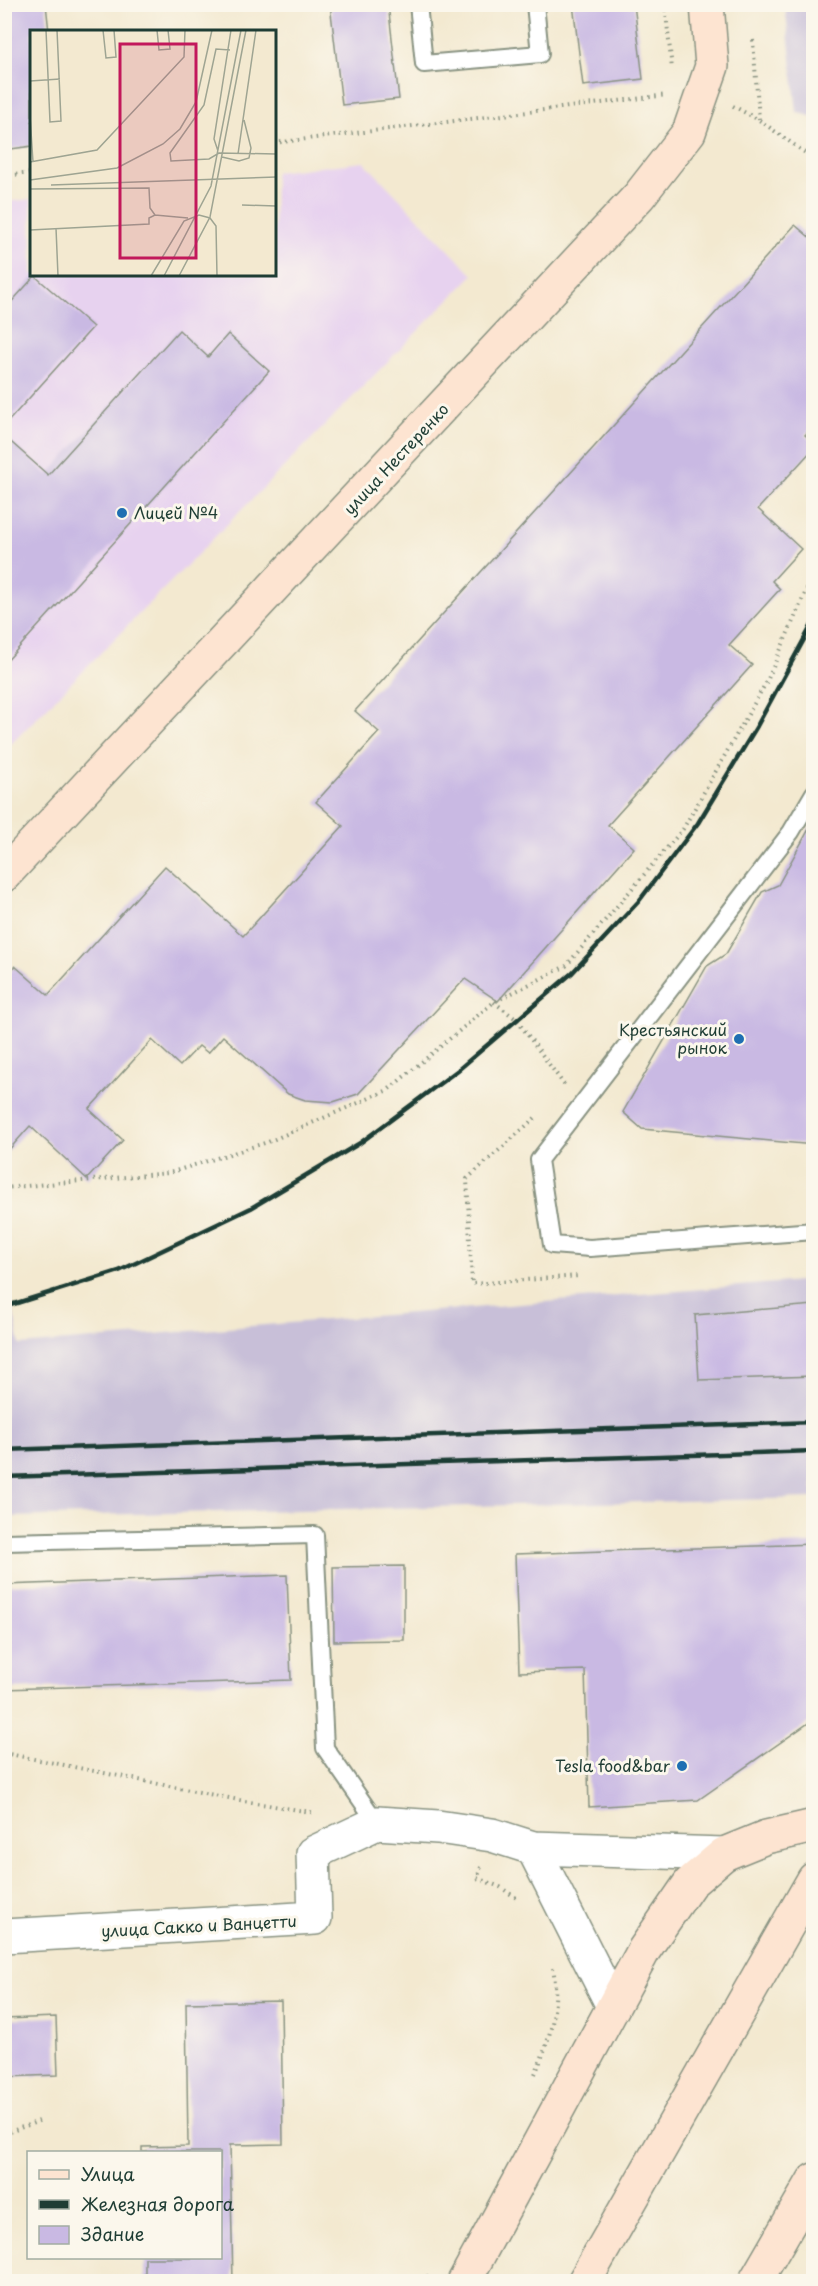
<svg xmlns="http://www.w3.org/2000/svg" width="818" height="2286" font-family="'Playpen Sans',sans-serif">
  <style>
    .built { fill: #e7d2ef }
    .industrial { fill: #c8bfd8 }
    .building { fill: #c9b9e3 }
    .lines { fill: none; stroke-linecap: round; stroke-linejoin: round }
    .lane-casing { stroke: #899382; stroke-width: 20 }
    .street-casing { stroke: #899382; stroke-width: 36 }
    .secondary-casing { stroke: #899382; stroke-width: 36 }
    .path { stroke: #899382; stroke-width: 4; stroke-dasharray: 1.5 4.5; stroke-linecap: butt }
    .lane { stroke: #fff; stroke-width: 16 }
    .street { stroke: #fff; stroke-width: 33 }
    .secondary { stroke: #fde4d1; stroke-width: 33 }
    .rail { stroke: #1f3d34; stroke-width: 4.5 }
    .poi-dot { fill: #1f6fb2; stroke: #fbf7ec; stroke-width: 2 }
    .labels { text-anchor: middle; stroke-width: 6; stroke-linejoin: round; paint-order: stroke }
    .street-label { font-size: 16px; fill: #1f3d34; stroke: #fbf7ec }
    .poi-label { font-size: 16px; fill: #1f3d34; stroke: #fbf7ec; text-anchor: end }
    .inset-road { fill: none; stroke: #9ea492; stroke-width: 1.5 }
    .view { fill: #c2185b; fill-opacity: 0.15; stroke: #c2185b; stroke-width: 3 }
    .inset-edge { fill: none; stroke: #1f3d34; stroke-width: 3 }
  </style>
  <rect width="100%" height="100%" fill="#fbf7ec"/>
  <filter id="ink" filterUnits="userSpaceOnUse"><feTurbulence type="fractalNoise" baseFrequency=".0167" numOctaves="2"/><feDisplacementMap in="SourceGraphic" scale="12" xChannelSelector="R" yChannelSelector="G"/><feConvolveMatrix kernelMatrix="1 2 1 2 8 2 1 2 1" color-interpolation-filters="sRGB"/></filter>
  <filter id="wash" filterUnits="userSpaceOnUse"><feTurbulence type="fractalNoise" baseFrequency=".008" numOctaves="4" result="noise"/><feDisplacementMap in="SourceGraphic" scale="24" xChannelSelector="R" yChannelSelector="G"/><feGaussianBlur stdDeviation="1.35" result="paint"/><feColorMatrix in="noise" values="0 0 0 0 0 0 0 0 0 0 0 0 0 0 0 0 0 1.4 0 .05"/><feComposite in="paint" operator="in"/></filter>
  <g filter="url(#wash)">
    <rect width="100%" height="100%" fill="#f3e9d0"/>
    <path class="built" d="M364,162L473,275L5,750V202L31,199L32,274H274L275,172Z"/>
    <g class="industrial">
      <path d="M785,5H813V117L797,112Z"/>
      <path d="M813,1280V1498L5,1517L4,1287L8,1286L20,1345Z"/>
    </g>
    <g id="blocks">
      <g class="building">
        <path d="M4,4H46L49,32H32V146L4,150Z"/>
        <path d="M330,4H388L399,99L342,105Z"/>
        <path d="M573,4H634L643,79L583,86Z"/>
        <path d="M795,225L814,241V426L805,435L814,443V448L758,509L801,549L772,581L780,589L729,645L752,665L608,825L634,848L498,1001L465,979L358,1094L333,1102L305,1100L288,1094L223,1036L208,1053L199,1046L180,1066L152,1040L89,1109L123,1140L87,1179L30,1126L6,1153L4,978L15,966L48,995L165,866L243,936L343,826L316,802L379,732L355,711Z"/>
        <path d="M35,276L93,327L4,426V310Z"/>
        <path d="M179,330L208,357L228,334L269,371L4,664V526L8,522L4,519V436L48,475Z"/>
        <path d="M814,820V1145L642,1129L623,1112L707,966L726,954L762,892L778,885Z"/>
        <path d="M814,1305V1376L699,1380L695,1315Z"/>
        <path d="M814,1544V1719L698,1800L589,1807L585,1670L519,1672L515,1554Z"/>
        <path d="M404,1566V1640L334,1641L333,1567Z"/>
        <path d="M287,1575L291,1680L4,1689V1585Z"/>
        <path d="M281,2001L283,2144L230,2145L233,2282H145V2258H220V2152H142V2147L188,2146L186,2003Z"/>
        <path d="M56,2017L58,2075L4,2077V2019Z"/>
      </g>
    </g>
  </g>
  <g filter="url(#ink)">
    <use href="#blocks" fill-opacity="0" stroke="#899382" stroke-width="1.5"/>
    <g class="lines">
      <g class="lane-casing">
        <g id="lane">
          <path d="M418,4L424,64L540,54L535,4"/>
          <path d="M814,793L791,832L539,1160L552,1245L590,1248L814,1231"/>
          <path d="M4,1542L315,1535L325,1748L377,1823"/>
        </g>
      </g>
      <g class="street-casing">
        <g id="street">
          <path d="M533,1848L613,2006"/>
          <path d="M4,1936L315,1918L313,1853L377,1823L438,1827L492,1835L533,1848L724,1854"/>
        </g>
      </g>
      <g class="secondary-casing">
        <g id="secondary">
          <path d="M4,875L639,196L689,132L712,66L707,4"/>
          <path d="M464,2282L644,1950L690,1883L724,1854L766,1837L814,1826"/>
          <path d="M584,2282L814,1879"/>
          <path d="M755,2282L814,2180"/>
        </g>
      </g>
      <g class="path">
        <path d="M665,4L672,69"/>
        <path d="M753,40L759,119"/>
        <path d="M733,106L759,120L814,159"/>
        <path d="M274,143L667,95"/>
        <path d="M4,176L32,173"/>
        <path d="M494,1002L516,1019L565,1086"/>
        <path d="M535,1118L467,1179L472,1284L579,1276"/>
        <path d="M4,1188L169,1173L268,1142L388,1090L494,1002L566,966L683,829L767,681L814,573"/>
        <path d="M4,1753L244,1801L316,1813"/>
        <path d="M481,1867L477,1878L500,1887L518,1899"/>
        <path d="M535,2074C550,2040 560,2005 553,1968"/>
        <path d="M4,2134L39,2121"/>
        <path d="M424,2282L429,2274"/>
      </g>
      <use href="#lane" class="lane"/>
      <use href="#street" class="street"/>
      <use href="#secondary" class="secondary"/>
      <g class="rail">
        <path d="M4,1307L119,1271L251,1208L360,1143L458,1070L572,973L639,901L698,823L757,726L814,621"/>
        <path d="M4,1450L814,1422"/>
        <path d="M4,1477L814,1451"/>
      </g>
    </g>
  </g>
  <g class="poi-dot">
    <circle cx="122" cy="513" r="6"/>
    <circle cx="739" cy="1039" r="6"/>
    <circle cx="682" cy="1766" r="6"/>
  </g>
  <g class="labels">
    <g class="street-label">
      <text transform="translate(396 459) rotate(-47)" y="6">улица Нестеренко</text>
      <text transform="translate(199 1926) rotate(-3)" y="6">улица Сакко и Ванцетти</text>
    </g>
    <g class="poi-label">
      <text x="134" y="519" text-anchor="start">Лицей №4</text>
      <text x="727" y="1036">Крестьянский<tspan x="727" dy="18">рынок</tspan></text>
      <text x="670" y="1772">Tesla food&amp;bar</text>
    </g>
  </g>
  <g transform="translate(30 30)">
    <rect width="246" height="246" fill="#f3e9d0"/>
    <path class="inset-road" d="M16,0L20,92L31,91L27,0M73,0L76,28L86,27L84,0M127,0L129,20L140,19L138,0M200,20L186,19L174,75L140,123L141,131L179,129L189,123L246,124M0,51L30,49M0,86L3,132M188,121L184,109L201,0M208,124L226,0M192,127L209,131L219,128L221,118L214,90M0,132L67,120L154,27L155,0M0,150L87,138L133,114L150,99L166,72L182,0M21,155L246,147M0,159L119,158L120,178L125,185M212,175L246,176M26,198L28,246M0,200L119,194V188L125,185L158,188M121,246L154,191L169,185L180,188L186,196L187,246M134,246L181,156L211,0M149,246L180,187L216,0"/>
    <path class="view" d="M90,14H166V228H90Z"/>
    <rect width="246" height="246" class="inset-edge"/>
  </g>
  <rect width="818" height="2286" fill="none" stroke="#fbf7ec" stroke-width="24"/>
  <rect x="27" y="2151" width="195" height="108" fill="#fbf7ec" stroke="#a3ada2" stroke-width="1.5"/>
  <rect x="39" y="2170" width="30" height="9" fill="#fde4d1" stroke="#a3ada2" stroke-width="1.5"/>
  <text x="81" y="2181" font-size="18" fill="#1f3d34">Улица</text>
  <rect x="39" y="2200" width="30" height="9" fill="#1f3d34" stroke="#a3ada2" stroke-width="1.5"/>
  <text x="81" y="2211" font-size="18" fill="#1f3d34">Железная дорога</text>
  <rect x="39" y="2226" width="30" height="18" fill="#c9b9e3" stroke="#a3ada2" stroke-width="1.5"/>
  <text x="81" y="2241" font-size="18" fill="#1f3d34">Здание</text>
</svg>
